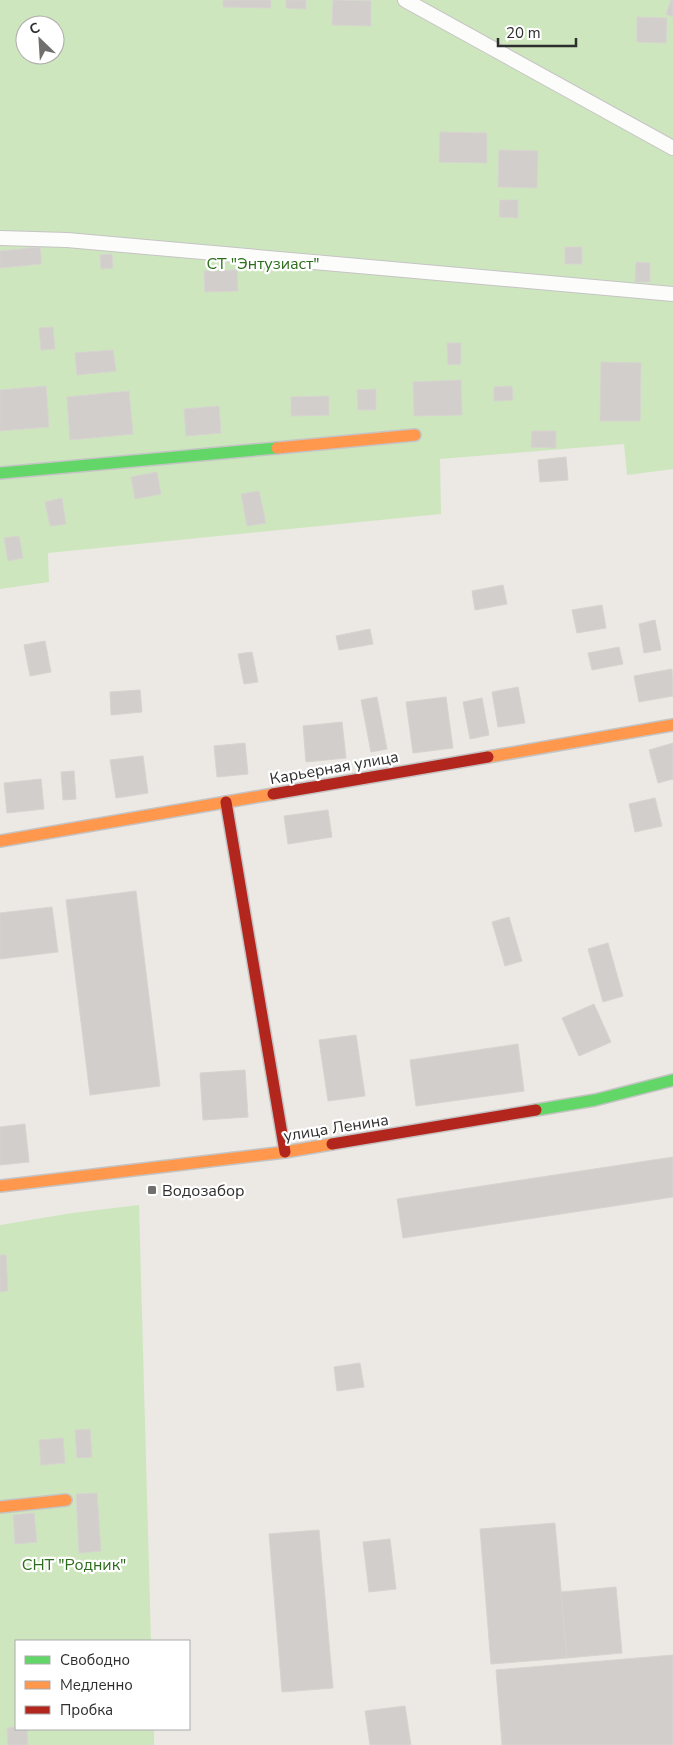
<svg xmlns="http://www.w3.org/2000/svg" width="673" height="1745" font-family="'Nunito Sans',sans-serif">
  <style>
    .green { fill: #cee6be; fill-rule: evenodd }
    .building { fill: #d1cecb; stroke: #d7d4d0 }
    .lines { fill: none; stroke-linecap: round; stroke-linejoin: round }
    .lane-casing { stroke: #c5c4c5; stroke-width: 16 }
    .fast-casing { stroke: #c5c4c5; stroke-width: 14 }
    .slow-casing { stroke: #c5c4c5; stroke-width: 14 }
    .jam-casing { stroke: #c5c4c5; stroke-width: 14 }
    .lane { stroke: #fcfcfb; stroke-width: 14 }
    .fast { stroke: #63d668; stroke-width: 11 }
    .slow { stroke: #ff974d; stroke-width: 11 }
    .jam { stroke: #b3261e; stroke-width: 11 }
    .poi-dot { fill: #706f6e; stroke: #fff; stroke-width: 2 }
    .labels { text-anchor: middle; stroke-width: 4.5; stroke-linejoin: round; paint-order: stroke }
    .park-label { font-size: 16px; fill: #2c6e1b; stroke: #fff }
    .street-label { font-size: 16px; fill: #2e2e2e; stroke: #fff }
    .poi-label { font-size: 16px; fill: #2e2e2e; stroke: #fff; text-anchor: start }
  </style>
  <rect width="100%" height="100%" fill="#ece8e4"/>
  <g class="green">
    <path d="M0,0H673V469L627,475L624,444L440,459L441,514L48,553L49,582L0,589ZM25,25H55V55H25Z"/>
    <path d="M139,1205L151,1641H16V1729H154V1745H0V1225L72,1213Z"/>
  </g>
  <g class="building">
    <path d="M223,0H271V8L223,7Z"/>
    <path d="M286,0H306V9L286,8Z"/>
    <path d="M333,0L371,1V26L332,25Z"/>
    <path d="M671,0H673V17L666,14Z"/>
    <path d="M637,17L667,18L666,43L637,42Z"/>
    <path d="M440,132L487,133V163L439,162Z"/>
    <path d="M499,150L538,151L537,188L498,187Z"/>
    <path d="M500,200H518V218L499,217Z"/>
    <path d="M40,247L42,264L0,268V251Z"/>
    <rect x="565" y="247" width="17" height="17"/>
    <path d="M112,254L113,268L101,269L100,255Z"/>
    <path d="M636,262L650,263V282H635Z"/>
    <path d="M237,270L238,291L205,292L204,271Z"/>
    <path d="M53,327L55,349L41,350L39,328Z"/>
    <path d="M447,343H461V364L448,365Z"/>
    <path d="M113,350L116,371L77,375L75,353Z"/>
    <path d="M601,362L641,363L640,421H600Z"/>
    <path d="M461,380L462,415L414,416L413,382Z"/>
    <path d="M46,386L49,427L0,431V390Z"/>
    <path d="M512,386L513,400L494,401V387Z"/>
    <path d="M376,389V410H358L357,390Z"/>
    <path d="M129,391L133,434L70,440L67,397Z"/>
    <path d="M329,396V415L291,416V397Z"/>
    <path d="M219,406L221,433L186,436L184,409Z"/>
    <path d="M532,431H556V448L531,447Z"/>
    <path d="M566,457L568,480L540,482L538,460Z"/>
    <path d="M157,472L161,494L135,499L131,477Z"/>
    <path d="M259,491L266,523L247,526L241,494Z"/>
    <path d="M62,498L66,524L50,526L45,502Z"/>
    <path d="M19,536L23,558L8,561L4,538Z"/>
    <path d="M503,585L507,604L475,610L472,591Z"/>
    <path d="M602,605L606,628L577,633L572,610Z"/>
    <path d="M655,620L661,650L644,653L639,624Z"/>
    <path d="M370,629L373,644L339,650L336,636Z"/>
    <path d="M45,641L51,672L30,676L24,645Z"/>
    <path d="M619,647L623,664L592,670L588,653Z"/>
    <path d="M252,652L258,682L244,684L238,654Z"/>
    <path d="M672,669L673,696L639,702L634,676Z"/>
    <path d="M518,687L525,723L498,727L492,692Z"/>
    <path d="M140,690L142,712L111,715L110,692Z"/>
    <path d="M377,697L387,749L371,752L361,700Z"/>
    <path d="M446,697L453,748L413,753L406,702Z"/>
    <path d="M482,698L489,735L470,739L463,702Z"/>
    <path d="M342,722L346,758L306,762L303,726Z"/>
    <path d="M245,743L248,774L217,777L214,746Z"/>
    <path d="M673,743V779L658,783L649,750Z"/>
    <path d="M143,756L148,793L116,798L110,760Z"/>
    <path d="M74,771L76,799L63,800L61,772Z"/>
    <path d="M41,779L44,809L7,813L4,783Z"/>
    <path d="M655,798L662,826L635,832L629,804Z"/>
    <path d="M328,810L332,837L288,844L284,816Z"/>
    <path d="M136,891L160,1086L90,1095L66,900Z"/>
    <path d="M52,907L58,952L0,959V913Z"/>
    <path d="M509,917L522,961L505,966L492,922Z"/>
    <path d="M608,943L623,996L603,1002L588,949Z"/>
    <path d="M594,1004L611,1042L579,1056L562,1018Z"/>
    <path d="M356,1035L365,1096L328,1101L319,1040Z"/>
    <path d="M518,1044L524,1091L416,1106L410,1060Z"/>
    <path d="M245,1070L248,1117L203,1120L200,1073Z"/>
    <path d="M25,1124L29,1162L0,1165V1127Z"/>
    <path d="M673,1157V1197L403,1238L397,1199Z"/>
    <path d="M0,1255H6L8,1291L0,1292Z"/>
    <path d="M360,1363L364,1387L337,1391L334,1367Z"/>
    <path d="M90,1429L92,1457L77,1458L75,1430Z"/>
    <path d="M63,1438L65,1463L41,1465L39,1440Z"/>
    <path d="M97,1493L101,1551L79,1553L76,1494Z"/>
    <path d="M34,1513L37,1542L15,1544L13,1515Z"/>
    <path d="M555,1523L567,1658L491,1664L480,1529Z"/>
    <path d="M319,1530L333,1688L282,1692L269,1534Z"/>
    <path d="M390,1539L396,1589L369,1592L363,1542Z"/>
    <path d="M616,1587L622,1653L567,1658L561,1592Z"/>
    <path d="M673,1655V1745H502L496,1670Z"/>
    <path d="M405,1706L411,1745H370L365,1711Z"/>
    <path d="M16,1727V1729H27L28,1745H8L7,1728Z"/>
  </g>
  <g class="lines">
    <g class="lane-casing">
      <g id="lane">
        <path d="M405,0L673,148"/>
        <path d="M0,238L67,240L673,294"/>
      </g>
    </g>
    <g class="fast-casing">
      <g id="fast">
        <path d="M0,473L277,448"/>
        <path d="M536,1110L595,1100L673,1080"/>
      </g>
    </g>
    <g class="slow-casing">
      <g id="slow">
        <path d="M277,448L415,435"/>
        <path d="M488,757L673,725"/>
        <path d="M0,841L273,794"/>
        <path d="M0,1186L285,1152L332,1144"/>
        <path d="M0,1507L66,1500"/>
      </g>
    </g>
    <g class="jam-casing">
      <g id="jam">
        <path d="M273,794L488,757"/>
        <path d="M226,802L285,1152"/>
        <path d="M332,1144L536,1110"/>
      </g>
    </g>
    <use href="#lane" class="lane"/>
    <use href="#fast" class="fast"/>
    <use href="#slow" class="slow"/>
    <use href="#jam" class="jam"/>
  </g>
  <rect class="poi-dot" x="147" y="1185" width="10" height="10" rx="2.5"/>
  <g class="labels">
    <g class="park-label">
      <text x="263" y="269">СТ "Энтузиаст"</text>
      <text x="74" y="1570">СНТ "Родник"</text>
    </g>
    <g class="street-label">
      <text transform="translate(334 767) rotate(-10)" y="6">Карьерная улица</text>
      <text transform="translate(336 1127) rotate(-9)" y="6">улица Ленина</text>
    </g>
    <g class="poi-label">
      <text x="162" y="1196">Водозабор</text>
    </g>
  </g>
  <rect x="15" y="1640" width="175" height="90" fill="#ffffff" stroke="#ababab"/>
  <rect x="25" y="1656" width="25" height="8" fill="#63d668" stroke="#ababab"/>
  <text x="60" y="1665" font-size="15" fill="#2e2e2e">Свободно</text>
  <rect x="25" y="1681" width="25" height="8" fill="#ff974d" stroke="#ababab"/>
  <text x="60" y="1690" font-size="15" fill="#2e2e2e">Медленно</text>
  <rect x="25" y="1706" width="25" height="8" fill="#b3261e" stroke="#ababab"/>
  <text x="60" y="1715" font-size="15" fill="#2e2e2e">Пробка</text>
  <g transform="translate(40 40) rotate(335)"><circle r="24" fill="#ffffff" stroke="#ababab"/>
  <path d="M0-4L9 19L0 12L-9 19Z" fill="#706f6e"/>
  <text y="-8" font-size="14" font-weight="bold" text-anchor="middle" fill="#2e2e2e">С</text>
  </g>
  <path d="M498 38v8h78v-8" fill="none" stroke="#2e2e2e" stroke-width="2.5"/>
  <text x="506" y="38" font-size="15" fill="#2e2e2e" stroke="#ffffff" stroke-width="4" paint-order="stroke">20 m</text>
</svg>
